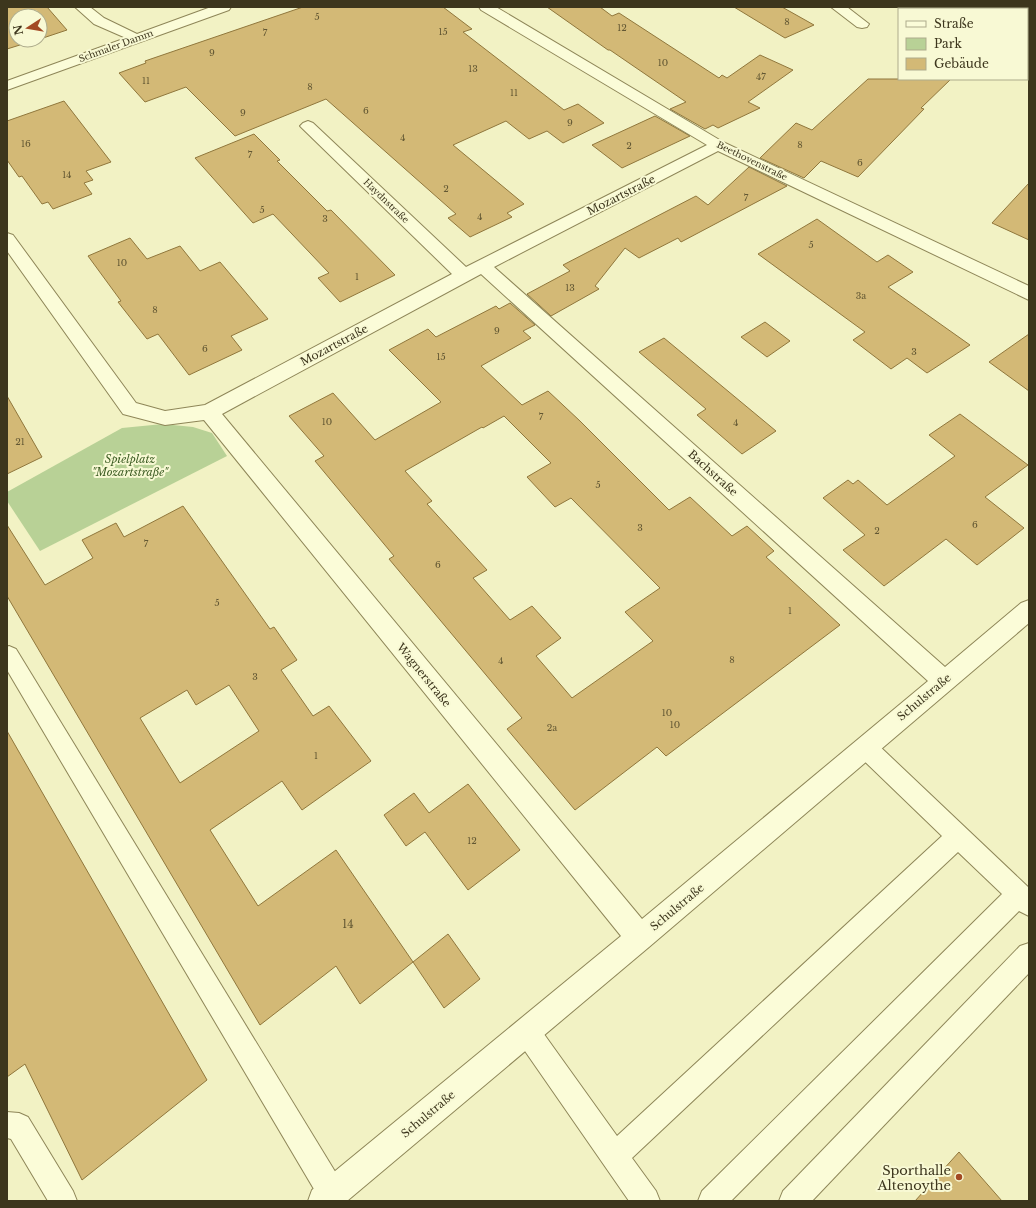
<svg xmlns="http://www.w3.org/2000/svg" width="1036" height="1208" font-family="'Libre Baskerville',serif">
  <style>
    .green { fill: #b8d196 }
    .building { fill: #d3b976; stroke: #90773c; fill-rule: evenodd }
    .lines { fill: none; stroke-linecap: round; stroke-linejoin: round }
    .lane-casing { stroke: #8e8658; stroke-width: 2 }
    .street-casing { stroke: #8e8658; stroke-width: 2 }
    .secondary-casing { stroke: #70663b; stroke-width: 2 }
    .lane { fill: #fbfcd8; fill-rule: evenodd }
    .street { fill: #fbfcd8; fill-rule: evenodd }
    .secondary { fill: #fbfcd8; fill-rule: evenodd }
    .poi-dot { fill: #a34923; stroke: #f8f9d4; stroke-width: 1.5 }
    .labels { text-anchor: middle; stroke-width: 4; stroke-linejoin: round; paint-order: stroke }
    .number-label { font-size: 9px; fill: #625733 }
    .far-street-label { font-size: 9px; fill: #3d361d; stroke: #f8f9d4 }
    .street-label { font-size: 11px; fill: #3d361d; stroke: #f8f9d4 }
    .park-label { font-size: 11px; font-style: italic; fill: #3b5b22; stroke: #f8f9d4 }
    .near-number-label { font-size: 11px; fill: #625733 }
    .near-poi-label { font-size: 13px; fill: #3d361d; stroke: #f8f9d4; text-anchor: end }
  </style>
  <rect width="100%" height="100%" fill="#f2f2c4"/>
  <path class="green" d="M163,424L193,427L212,433L227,456L40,551L7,501V492L122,428Z"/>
  <g class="building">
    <path d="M7,7H47L67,30L40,39V16H16V40H36L7,49Z"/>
    <path d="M303,7H443L472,29L463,32L564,110L578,104L604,123L563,143L547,131L529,139L506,121L453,145L524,204L507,213L512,217L470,237L448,218L456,214L326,99L235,136L186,87L145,102L119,73L146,63L145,61Z"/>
    <path d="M547,7H600L612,16L619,13L719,78L722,75L727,78L760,55L793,70L748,102L760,108L718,128L713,125L705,129L670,109L686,102L610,50H608Z"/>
    <path d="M734,7H782L814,25L785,38Z"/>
    <path d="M868,79H951L921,108L924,109L858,177L821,161L804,178L760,158L796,123L812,130Z"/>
    <path d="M64,101L111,162L86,171L93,180L84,183L92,194L53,209L48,202L42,204L22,176L19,177L7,160V121Z"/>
    <path d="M655,116L690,136L622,168L592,145Z"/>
    <path d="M254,134L280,160L277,161L327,211L331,210L395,275L340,302L318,278L329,273L273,214L253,223L195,158Z"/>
    <path d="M749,167L787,186L681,242L678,238L639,258L625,248L595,286L599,289L551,316L527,294L570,271L563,265L696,196L708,205Z"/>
    <path d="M1029,183V240L992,223Z"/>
    <path d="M817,219L877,262L888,255L913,272L888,287L970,345L927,373L907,358L891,369L853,340L865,332L758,254Z"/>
    <path d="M130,238L147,259L180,246L200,271L220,262L268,319L231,336L242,350L189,375L158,334L147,339L118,302L121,301L88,256Z"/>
    <path d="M510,303L535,325L523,331L531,338L481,366L522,405L548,391L580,421L669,510L690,497L732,536L747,526L774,551L766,557L840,625L666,756L657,747L575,810L507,729L522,718L389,559L394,556L315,461L324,456L289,416L333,393L375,440L441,402L389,350L428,329L436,337L496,306L499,309ZM504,416L551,463L527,477L555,507L571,498L660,588L625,612L653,641L572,698L536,656L561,638L532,606L510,620L473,578L487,570L427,504L432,501L405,471L482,427L483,428Z"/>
    <path d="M765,322L790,341L767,357L741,337Z"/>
    <path d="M1029,334V391L989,362Z"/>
    <path d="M664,338L776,431L742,454L697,415L706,409L639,352Z"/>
    <path d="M7,396L42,457L7,474Z"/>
    <path d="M960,414L1028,465L985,497L1024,528L977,565L946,539L884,586L843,550L865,535L823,498L848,480L853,484L858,480L887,505L955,456L929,435Z"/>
    <path d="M183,506L270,629L274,627L297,660L281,670L313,716L329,706L371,761L302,810L282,781L210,830L258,906L336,850L413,962L360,1004L336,966L260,1025L7,596V525L45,585L93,558L82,540L116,523L124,537ZM229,685L259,731L180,783L140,718L187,690L196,705Z"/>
    <path d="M7,731L207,1080L82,1180L25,1064L7,1077Z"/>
    <path d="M468,784L520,850L468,890L425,832L406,846L384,815L414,793L429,813Z"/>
    <path d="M448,934L480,979L444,1008L413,962Z"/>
    <path d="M959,1152L1002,1201H915Z"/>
  </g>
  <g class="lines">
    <g class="lane-casing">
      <g id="lane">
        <path d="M9,646L16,649L342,1183L346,1193L342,1201H321L7,670V647Z"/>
        <path d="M866,738L874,741L1027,886L1029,888V916L1019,911L731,1201H698L702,1191L1002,894L958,852L632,1158L656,1191L660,1201H629L518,1041L514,1032L518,1023L527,1019L536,1023L617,1136L942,836L858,755L855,748L858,741Z"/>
        <path d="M1029,943V973L812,1201H779L783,1191L1020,946Z"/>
        <path d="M7,1112L19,1113L28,1117L73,1191L77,1201H48L11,1139L7,1138Z"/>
      </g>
    </g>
    <g class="street-casing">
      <g id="street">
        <path d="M75,7H90L104,18L137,34L211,7H231L229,10L7,90V81L126,38L94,24Z"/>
        <path d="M479,7H496L723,142L1029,286V300L718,151L494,267L945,667L1021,603L1029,600V623L649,947L347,1201H308L312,1190L621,936L204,420L165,425L123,414L7,251V233L13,235L136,403L165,411L205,405L452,274L303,129L300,126L303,123L308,121L313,123L466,267L707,145L481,10ZM481,274L928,681L642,919L222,414Z"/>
        <path d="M831,7H847L869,24L867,27L862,28L857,27Z"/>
      </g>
    </g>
    <g class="secondary-casing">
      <g id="secondary">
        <path d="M921,7H939L941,9H923Z"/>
        <rect x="1027" y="38" width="2" height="9"/>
      </g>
    </g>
    <use href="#lane" class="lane"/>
    <use href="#street" class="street"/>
    <use href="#secondary" class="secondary"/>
  </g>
  <circle class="poi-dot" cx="959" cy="1177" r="4"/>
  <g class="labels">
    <g class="number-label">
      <text x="317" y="20">5</text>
      <text x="787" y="25">8</text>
      <text x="622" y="31">12</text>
      <text x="443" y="35">15</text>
      <text x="265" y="36">7</text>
      <text x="212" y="56">9</text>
      <text x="663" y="66">10</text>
      <text x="473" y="72">13</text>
      <text x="761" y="80">47</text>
      <text x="146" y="84">11</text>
      <text x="310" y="90">8</text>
      <text x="514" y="96">11</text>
      <text x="366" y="114">6</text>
      <text x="243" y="116">9</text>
      <text x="570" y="126">9</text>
      <text x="403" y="141">4</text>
      <text x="26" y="147">16</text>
      <text x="800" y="148">8</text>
      <text x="629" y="149">2</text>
      <text x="250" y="158">7</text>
      <text x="860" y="166">6</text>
      <text x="67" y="178">14</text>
      <text x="446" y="192">2</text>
      <text x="746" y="201">7</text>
      <text x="262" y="213">5</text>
      <text x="480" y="220">4</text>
      <text x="325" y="222">3</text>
      <text x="811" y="248">5</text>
      <text x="122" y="266">10</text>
      <text x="357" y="280">1</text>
      <text x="570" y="291">13</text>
      <text x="861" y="299">3a</text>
      <text x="155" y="313">8</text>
      <text x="497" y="334">9</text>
      <text x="205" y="352">6</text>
      <text x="914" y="355">3</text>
      <text x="441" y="360">15</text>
      <text x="541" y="420">7</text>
      <text x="327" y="425">10</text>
      <text x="736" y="426">4</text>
      <text x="20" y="445">21</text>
      <text x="598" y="488">5</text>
      <text x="975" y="528">6</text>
      <text x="640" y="531">3</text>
      <text x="877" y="534">2</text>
      <text x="146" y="547">7</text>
      <text x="438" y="568">6</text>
      <text x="217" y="606">5</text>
      <text x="790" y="614">1</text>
      <text x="732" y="663">8</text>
      <text x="501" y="664">4</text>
      <text x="255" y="680">3</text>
      <text x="667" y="716">10</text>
      <text x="675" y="728">10</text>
      <text x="552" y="731">2a</text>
      <text x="316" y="759">1</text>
      <text x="472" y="844">12</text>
    </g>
    <g class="far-street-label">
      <text transform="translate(116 46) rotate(-20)" y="3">Schmaler Damm</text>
      <text transform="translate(752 161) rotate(26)" y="3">Beethovenstraße</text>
      <text transform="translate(386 201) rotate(44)" y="3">Haydnstraße</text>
    </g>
    <g class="street-label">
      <text transform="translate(621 195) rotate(-27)" y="4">Mozartstraße</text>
      <text transform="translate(334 345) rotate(-28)" y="4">Mozartstraße</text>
      <text transform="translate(713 473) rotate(42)" y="4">Bachstraße</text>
      <text transform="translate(424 675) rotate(51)" y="4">Wagnerstraße</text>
      <text transform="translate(924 697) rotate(-40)" y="4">Schulstraße</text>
      <text transform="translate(677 907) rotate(-40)" y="4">Schulstraße</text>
      <text transform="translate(428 1114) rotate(-40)" y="4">Schulstraße</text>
    </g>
    <g class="park-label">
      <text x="130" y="463">Spielplatz<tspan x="130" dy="13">"Mozartstraße"</tspan></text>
    </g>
    <g class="near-number-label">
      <text x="348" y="928">14</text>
    </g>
    <g class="near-poi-label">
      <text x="951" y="1175">Sporthalle<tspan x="951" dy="15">Altenoythe</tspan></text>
    </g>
  </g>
  <rect width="1036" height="1208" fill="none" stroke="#3d361d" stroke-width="16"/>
  <rect x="898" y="8" width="130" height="72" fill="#f8f9d4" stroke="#adab8b"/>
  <rect x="906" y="21" width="20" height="6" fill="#fbfcd8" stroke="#adab8b"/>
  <text x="934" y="28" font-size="12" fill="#3d361d">Straße</text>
  <rect x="906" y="38" width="20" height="12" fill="#b8d196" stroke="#adab8b"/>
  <text x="934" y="48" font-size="12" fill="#3d361d">Park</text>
  <rect x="906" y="58" width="20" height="12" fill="#d3b976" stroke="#adab8b"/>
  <text x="934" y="68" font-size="12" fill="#3d361d">Gebäude</text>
  <g transform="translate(28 28) rotate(258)"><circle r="19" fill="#f8f9d4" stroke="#adab8b"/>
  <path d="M0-3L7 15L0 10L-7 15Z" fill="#a34923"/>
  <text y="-6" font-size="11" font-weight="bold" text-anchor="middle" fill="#3d361d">N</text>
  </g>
</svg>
